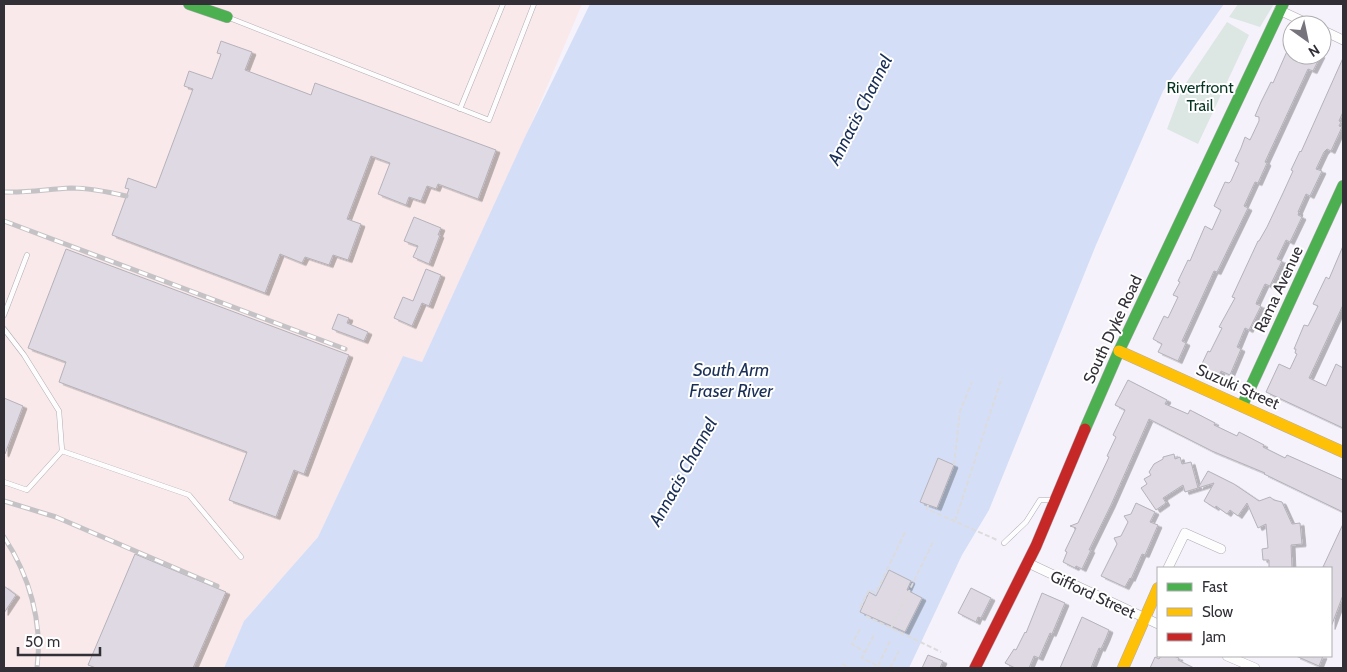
<svg xmlns="http://www.w3.org/2000/svg" width="1347" height="672" font-family="Cabin,sans-serif">
  <style>
    .industrial { fill: #f9e9ea }
    .green { fill: #dce6e3 }
    .water { fill: #d4dff7 }
    .building { fill: #ded9e2; stroke: #b5b2ba; filter: url(#shadow) }
    .lines { fill: none; stroke-linecap: round; stroke-linejoin: round }
    .lane-casing { stroke: #b0adb4; stroke-width: 5.5 }
    .street-casing { stroke: #b0adb4; stroke-width: 10 }
    .fast-casing { stroke: #b0adb4; stroke-width: 12 }
    .slow-casing { stroke: #b0adb4; stroke-width: 12 }
    .jam-casing { stroke: #b0adb4; stroke-width: 12 }
    .path { stroke: #dcdbdd; stroke-width: 2; stroke-dasharray: 5 2.5; stroke-linecap: butt }
    .lane { stroke: #fefdfe; stroke-width: 4.5 }
    .street { stroke: #fefdfe; stroke-width: 9 }
    .fast { stroke: #4caf50; stroke-width: 11 }
    .slow { stroke: #ffc107; stroke-width: 11 }
    .jam { stroke: #c62828; stroke-width: 11 }
    .rail-casing { stroke: #c4c2c5; stroke-width: 5 }
    .rail { stroke: #fff; stroke-width: 3; stroke-dasharray: 9; stroke-linecap: butt }
    .labels { text-anchor: middle; stroke-width: 4; stroke-linejoin: round; paint-order: stroke }
    .park-label { font-size: 16px; fill: #063623; stroke: #fff }
    .street-label { font-size: 16px; fill: #322f37; stroke: #fff }
    .water-label { font-size: 18px; font-style: italic; fill: #1a2f56; stroke: #fff }
  </style>
  <defs>
    <filter id="shadow"><feDropShadow dx="4" dy="2.5" stdDeviation="0" flood-color="#0004"/></filter>
  </defs>
  <rect width="100%" height="100%" fill="#f6f2fb"/>
  <path class="industrial" d="M4,4H582L524,141L422,362L403,357L318,537L244,621L224,668H4Z"/>
  <g class="green">
    <path d="M1238,4H1274L1260,27L1229,17Z"/>
    <path d="M1227,22L1249,35L1198,144L1167,129L1182,89Z"/>
  </g>
  <path class="water" d="M590,4H1224L1163,91L1096,245L989,510L962,555L909,668H224L244,621L318,537L403,356L422,362L525,137Z"/>
  <g class="building">
    <path d="M1292,40V55H1321L1313,71L1308,69L1265,162L1267,163L1258,183L1255,182L1244,206L1248,208L1217,272L1214,271L1182,341L1186,343L1178,361L1158,352L1162,344L1153,339L1164,316L1168,318L1178,297L1173,295L1180,282L1178,281L1188,260L1190,261L1205,226L1212,230L1221,210L1214,206L1225,182L1229,183L1231,181L1239,163L1235,161L1241,148L1245,137L1250,140L1259,121V117L1255,116L1261,102L1271,82L1273,83Z"/>
    <path d="M221,41L252,52L245,70L311,95L315,83L496,150L478,199L438,184L436,189L427,186L421,201L409,197L406,205L378,194L390,163L371,156L347,219L361,224L348,260L333,255L329,265L305,257L302,263L280,254L265,293L112,235L129,189L125,188L128,178L156,188L193,89L184,86L189,71L212,79L221,54L217,53Z"/>
    <path d="M1343,58V112L1339,121L1341,122L1339,126L1342,127L1331,151L1327,149L1324,152L1316,169L1322,171L1310,196L1306,194L1298,212H1299L1298,215L1302,217L1290,242L1286,240L1277,259L1282,261L1270,286L1265,284L1257,301L1256,304L1261,306L1249,330L1245,328L1238,345L1237,347L1241,349L1230,375L1221,371L1220,374L1216,373L1214,378L1199,370L1208,351L1210,352L1222,328L1219,327L1235,298L1232,297L1258,241H1259L1267,227L1283,193L1293,171L1291,170L1300,151L1301,152Z"/>
    <path d="M414,217L441,228L438,235H440L429,264L413,257L418,246L404,241Z"/>
    <path d="M1343,246V305L1309,378L1326,386L1336,364L1343,368V428L1266,392L1279,364L1290,369L1297,354L1295,353L1296,349H1294L1304,325L1308,326L1318,306L1313,304L1326,277L1329,279Z"/>
    <path d="M66,249L349,355L304,474L294,470L276,517L229,500L247,452L59,382L66,362L28,348Z"/>
    <path d="M426,269L441,275L429,306L422,303L412,326L394,318L403,297L413,301Z"/>
    <path d="M338,314L349,318L347,323L368,332L364,341L332,329Z"/>
    <path d="M1128,380L1167,400L1165,404L1188,414L1190,410L1215,423L1214,425L1237,436L1239,432L1264,445L1263,447L1285,458L1287,455L1343,480V512L1264,474L1265,473L1212,451L1149,419L1111,505L1089,550H1091L1082,569L1076,566L1075,568L1063,562L1067,552L1065,551L1076,528L1070,526L1078,523L1109,457L1107,456L1116,437L1113,435L1125,410L1115,405Z"/>
    <path d="M4,398L23,406L5,454H4Z"/>
    <path d="M1174,454L1175,459L1180,457L1182,464L1191,462L1198,488L1208,471L1234,484L1259,501L1270,497L1274,500L1282,502L1292,524L1300,523L1302,544L1291,545L1292,568H1269V560H1263L1262,549L1268,548L1266,524L1258,528L1247,503L1238,516L1230,510L1227,514L1216,506L1215,508L1204,501L1214,483L1185,492L1183,485L1163,498L1166,503L1156,510L1141,488L1147,484L1144,479L1151,475L1149,472L1154,464L1163,459V457Z"/>
    <path d="M938,458L954,465L937,508L920,502Z"/>
    <path d="M1136,503L1155,512L1150,522L1158,525L1145,555L1142,554L1131,579L1130,578L1125,587L1101,576L1117,544L1114,538L1121,536L1128,522L1124,516L1131,514Z"/>
    <path d="M1343,524V595L1331,627V568L1323,567Z"/>
    <path d="M135,554L226,592L193,668H96L88,665Z"/>
    <path d="M889,570L911,581L907,590L922,598L905,632L860,612L869,592L876,596Z"/>
    <path d="M4,586L16,595L4,613Z"/>
    <path d="M971,588L991,598L981,618L978,617L976,622L958,613Z"/>
    <path d="M1042,593L1065,603L1052,634L1050,633L1039,658L1034,656L1029,668H1015L1005,663L1014,649L1016,650L1025,632L1026,633Z"/>
    <path d="M1082,617L1109,630L1106,638L1101,649L1099,648L1091,668H1060Z"/>
    <path d="M928,655L943,661L940,668H922Z"/>
    <path d="M1161,656H1173L1179,658L1178,660L1194,668H1150L1155,657L1159,659Z"/>
    <path d="M1296,656H1323L1319,666Z"/>
  </g>
  <g class="lines">
    <g class="lane-casing">
      <g id="lane">
        <path d="M227,17L489,120L534,4"/>
        <path d="M460,109L503,4"/>
        <path d="M4,315L27,255"/>
        <path d="M4,329L24,355L59,411L62,451"/>
        <path d="M4,482L27,490L62,451L189,495L241,557"/>
        <path d="M1004,543L1026,522L1040,500H1054"/>
      </g>
    </g>
    <g class="street-casing">
      <g id="street">
        <path d="M1279,10L1311,25"/>
        <path d="M1322,30L1343,40"/>
        <path d="M1028,563L1158,624"/>
        <path d="M1168,568L1185,533L1221,549"/>
        <path d="M1227,656L1255,668"/>
      </g>
    </g>
    <g class="fast-casing">
      <g id="fast">
        <path d="M189,4L227,17"/>
        <path d="M1242,406L1343,186"/>
        <path d="M1085,429L1119,351L1283,4"/>
      </g>
    </g>
    <g class="slow-casing">
      <g id="slow">
        <path d="M1119,351L1343,452"/>
        <path d="M1123,668L1158,588"/>
      </g>
    </g>
    <g class="jam-casing">
      <path id="jam" d="M975,668L1036,546L1085,429"/>
    </g>
    <g class="path">
      <path d="M954,465L960,411L972,382"/>
      <path d="M928,505L927,509L997,540"/>
      <path d="M955,521L1002,377"/>
      <path d="M860,608L869,590L876,593L905,532"/>
      <path d="M866,616L941,652"/>
      <path d="M891,628L934,540"/>
      <path d="M860,629L852,644L865,652"/>
      <path d="M874,635L862,658L881,668"/>
      <path d="M842,664L851,668"/>
      <path d="M878,666L890,641"/>
      <path d="M890,668L899,651"/>
    </g>
    <use href="#lane" class="lane"/>
    <use href="#street" class="street"/>
    <use href="#fast" class="fast"/>
    <use href="#slow" class="slow"/>
    <use href="#jam" class="jam"/>
    <g class="rail-casing">
      <g id="rail">
        <path d="M4,192C27,193 48,189 71,188C89,188 109,192 126,196"/>
        <path d="M4,221L345,349"/>
        <path d="M4,501L56,517L217,586"/>
        <path d="M4,537C29,575 43,622 37,668"/>
      </g>
    </g>
    <use href="#rail" class="rail"/>
  </g>
  <g class="labels">
    <g class="park-label">
      <text x="1200" y="93">Riverfront<tspan x="1200" dy="18">Trail</tspan></text>
    </g>
    <g class="street-label">
      <text transform="translate(1278 289) rotate(-65)" y="6">Rama Avenue</text>
      <text transform="translate(1112 329) rotate(-65)" y="6">South Dyke Road</text>
      <text transform="translate(1238 386) rotate(24)" y="6">Suzuki Street</text>
      <text transform="translate(1093 594) rotate(25)" y="6">Gifford Street</text>
    </g>
    <g class="water-label">
      <text transform="translate(860 110) rotate(-63)" y="6">Annacis Channel</text>
      <text x="731" y="376">South Arm<tspan x="731" dy="21">Fraser River</tspan></text>
      <text transform="translate(683 472) rotate(-61)" y="6">Annacis Channel</text>
    </g>
  </g>
  <rect width="1347" height="672" fill="none" stroke="#322f37" stroke-width="10"/>
  <rect x="1157" y="567" width="175" height="90" fill="#ffffff" stroke="#adacaf"/>
  <rect x="1167" y="583" width="25" height="8" fill="#4caf50" stroke="#adacaf"/>
  <text x="1202" y="592" font-size="15" fill="#322f37">Fast</text>
  <rect x="1167" y="608" width="25" height="8" fill="#ffc107" stroke="#adacaf"/>
  <text x="1202" y="617" font-size="15" fill="#322f37">Slow</text>
  <rect x="1167" y="633" width="25" height="8" fill="#c62828" stroke="#adacaf"/>
  <text x="1202" y="642" font-size="15" fill="#322f37">Jam</text>
  <g transform="translate(1307 40) rotate(147)"><circle r="24" fill="#ffffff" stroke="#adacaf"/>
  <path d="M0-4L9 19L0 12L-9 19Z" fill="#77737c"/>
  <text y="-8" font-size="14" font-weight="bold" text-anchor="middle" fill="#322f37">N</text>
  </g>
  <path d="M18 647v8h82v-8" fill="none" stroke="#322f37" stroke-width="2.5"/>
  <text x="25" y="647" font-size="15" fill="#322f37" stroke="#ffffff" stroke-width="4" paint-order="stroke">50 m</text>
</svg>
